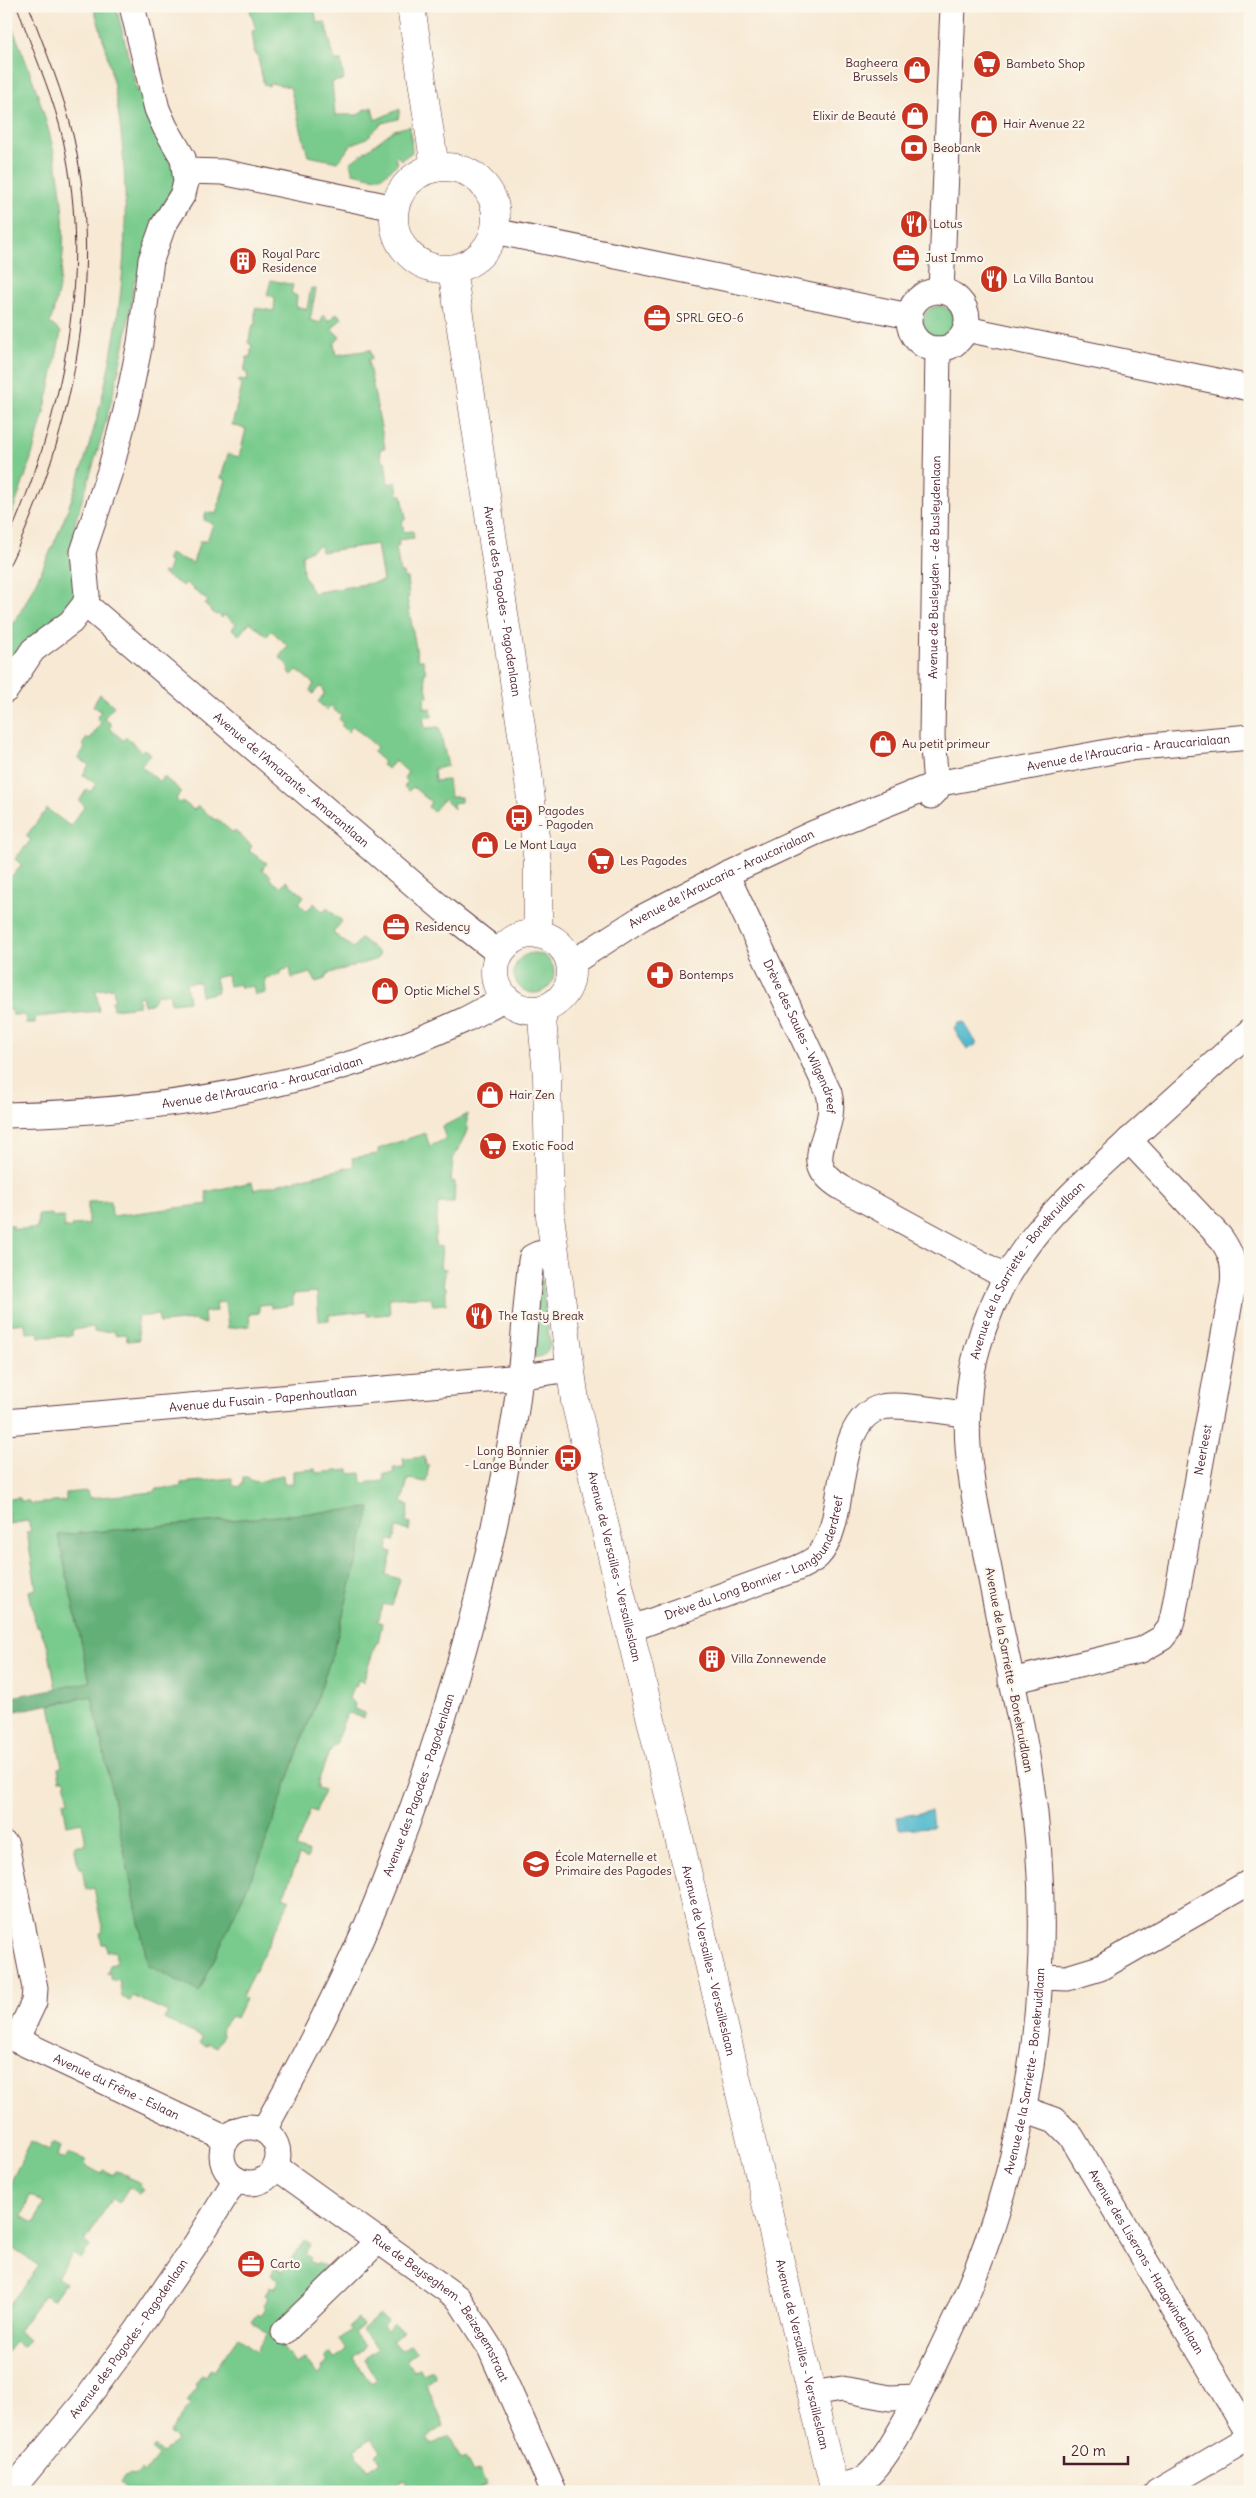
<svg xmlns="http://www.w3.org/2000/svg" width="1256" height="2498" font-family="Delius,sans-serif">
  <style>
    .green { fill: #79cb8d; stroke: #62755c; fill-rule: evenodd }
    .forest { fill: #62af78; stroke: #566752 }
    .water { fill: #4fb8cc; stroke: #4c6c7c }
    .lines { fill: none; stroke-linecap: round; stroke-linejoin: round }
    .minor-casing { stroke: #643d44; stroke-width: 27 }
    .tertiary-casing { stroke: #643d44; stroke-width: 29 }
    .minor { stroke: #fff; stroke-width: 25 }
    .tertiary { stroke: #fff; stroke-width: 28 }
    .tram { stroke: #4a1f2b; stroke-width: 1 }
    .labels { text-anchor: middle; stroke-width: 4.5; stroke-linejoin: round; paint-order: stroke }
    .poi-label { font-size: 12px; fill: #4a1f2b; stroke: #fbf7ec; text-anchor: start }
    .street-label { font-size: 12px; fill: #4a1f2b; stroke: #fbf7ec }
  </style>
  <rect width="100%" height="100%" fill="#fbf7ec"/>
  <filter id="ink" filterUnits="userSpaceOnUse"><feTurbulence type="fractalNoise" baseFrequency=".02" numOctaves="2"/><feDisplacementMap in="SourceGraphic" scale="10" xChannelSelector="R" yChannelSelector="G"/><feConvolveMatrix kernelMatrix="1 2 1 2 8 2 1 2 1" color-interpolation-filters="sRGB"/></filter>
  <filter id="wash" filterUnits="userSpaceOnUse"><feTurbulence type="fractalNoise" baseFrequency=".0096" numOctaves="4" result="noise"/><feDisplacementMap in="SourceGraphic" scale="20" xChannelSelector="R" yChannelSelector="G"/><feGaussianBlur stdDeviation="1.12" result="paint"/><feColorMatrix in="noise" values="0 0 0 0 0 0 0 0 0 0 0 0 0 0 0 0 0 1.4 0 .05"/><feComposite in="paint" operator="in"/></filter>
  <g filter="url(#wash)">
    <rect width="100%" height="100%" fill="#f7e9d3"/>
    <g class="green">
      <path d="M93,6H116L137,91L145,90L177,174L143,274L134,281C125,363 101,443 75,522L79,531L77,590L74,605L20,657L6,661C6,655 5,645 6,639C10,627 20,613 26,602C42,570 57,539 69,506C128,345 148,170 93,6Z"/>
      <path d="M252,6H314L317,23L325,22L326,26L335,61H341L344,80L332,82L335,115H358L363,110L372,107L375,120L400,109L398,119L382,123L368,137L351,145L338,162L308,156L290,87L270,83L269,86L264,85L257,54H255L252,31L256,30L250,10Z"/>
      <path d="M6,13C48,110 84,218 50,323L61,332C48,402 33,462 6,528Z"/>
      <path d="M410,126L412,152L401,160L397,156L395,158L398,163C378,182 380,179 353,173L350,163L394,130Z"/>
      <path d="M271,280L293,285L291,293L297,296L296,307L307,309L311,288L316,289L310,320L321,323L323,315L330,321L337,313L342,318L332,329L340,337L334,344L336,355L370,350L372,359L368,360L385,448L380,449L382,461H385L388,484L396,482L398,495H402L406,519L402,521L404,532L413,531L414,538L398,540L399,546L396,547L400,573H403L404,578H407L409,597L407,598L418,660H423L426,673L424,674L428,697L424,698L425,709L431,708L432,717L423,718L425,728L439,727L448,766L434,769L435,781L448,780L450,797H461V802L453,803L454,809L444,799L433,812L428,807L431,802L413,787L409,791L404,787L408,782L404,778L408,772L395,761L388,769L382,765L384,762L373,752L377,747L353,726L348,732L341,725L343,723L339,719L341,716L330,706L327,710L318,702L324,694L323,688L319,687L313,694L310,690L314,684L297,670L292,675L289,672V666L279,657L288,646L272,631L267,636L250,622L239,635L232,629L236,624L225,615L222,618L218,614L216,615L205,605L208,601L186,583L183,586L162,573L167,572L170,562L166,560L169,554L193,563L200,541H207L213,524L204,520L206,512L216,514L226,480L221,478L228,454L239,457L246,429L232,425L242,386L238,382L239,380L248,381L247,373L244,372L247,357H250L252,345L248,343L253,325H255V308L274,311L275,297L267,295ZM377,544L383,581L313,593L303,574L302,555L320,545L321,552Z"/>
      <circle cx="939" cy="322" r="16"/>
      <path d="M100,694L114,706L104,718L112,725L109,728L123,740L127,737L141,752L144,749L151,754L141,766L159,781L164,777L181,791L176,799L180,803L182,801L194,810L198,806L215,820L217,819L233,833L235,831L252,846L249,851L267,863L262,869L271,876L269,878L280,887L286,881L304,896L299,903L307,911L314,903L323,912L327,908L342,921L333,933L353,948L361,938L378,952L379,956L377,959L327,974L325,979L316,982L311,973L292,978L290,968L280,971L281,975L265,978L266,993L255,995L253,986L241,988L240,984L229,986L227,975L215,978L218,992L201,996L199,982L186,983L189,1001L171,1003L169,993L157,995L151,1004L144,1005L142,996L138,997L139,1006L113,1009L112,1001L115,1000L113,988L96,990L99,1011L35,1017V1024H26L25,1015H13L12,1010H6V882L22,865L15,859L31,840L26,836L47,809L70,826L85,806L79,801L87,789L90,792L96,784L83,775L89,765L78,758L85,748L82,745L87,738L90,739L101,723L97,717L101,711L93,706Z"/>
      <circle cx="534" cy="973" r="20"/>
      <path d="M467,1114V1131L453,1159L451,1181L455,1182L454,1203H438L435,1246L442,1247L440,1268L446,1269L443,1286L446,1287V1304L433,1305L431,1297L389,1298L390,1314L368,1316L367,1311L329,1315V1320L319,1321L317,1292L293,1294V1305L271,1308V1304L259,1305V1313L249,1314L250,1326L228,1328L225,1302L216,1303L217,1311L204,1312L205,1324L194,1320L160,1323L158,1315L137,1317L139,1340L127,1341L126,1334L115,1335V1331L94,1332V1327L72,1330V1336L39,1337L38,1332L26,1333L25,1323L6,1325V1225H13V1229H37L38,1215L52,1214V1217H64V1228H71L72,1225L88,1224V1202L111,1201L112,1216L208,1204L206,1192L252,1182L254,1190L354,1166L352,1158L378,1154V1149L425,1133L430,1146L446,1139L442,1127Z"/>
      <path d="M538,1281H542L550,1345C547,1352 543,1358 534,1357Z"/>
      <path d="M425,1457L426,1465H429L426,1482L408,1479L402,1503L409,1505L406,1521L410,1523L409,1531L397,1528L394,1541L389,1540L387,1551L392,1552L386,1575L400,1579L392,1606L383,1604L379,1619H377V1621L382,1623L378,1643H376L363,1682L358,1680L356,1687L353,1686L349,1699L355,1704L354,1709L365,1713L363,1718L350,1713L346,1715L337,1739L338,1743L329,1752L318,1782V1788L324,1790L316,1812L310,1810L296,1848L309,1853L307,1859L299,1856L283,1897L290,1900L242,1996L245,1999L236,2018L231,2016L221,2029L222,2037L216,2047L208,2043L206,2046L200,2043L202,2037L164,2019L168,2012L133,1996L130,2001L122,1997L119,1980L112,1981L110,1973L107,1974L110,1965L117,1963L115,1951L107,1952L106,1944H102L100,1933L103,1932L94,1888L86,1890L82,1868H79L74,1846L86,1844L82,1822L67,1825L63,1802L69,1801L65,1780H60L58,1768L62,1767L50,1705L92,1696L148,1965L199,1992L259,1861L326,1673L335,1646L370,1508L58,1535L90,1682L56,1689L48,1648L39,1626H36L29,1591L36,1589L27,1532L31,1531L28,1521L9,1524L6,1499L20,1498V1501H29L30,1504L66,1501V1493L87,1491L89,1498L155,1492L156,1489L181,1487V1483L232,1478V1484L237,1487L243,1484V1477H248C256,1488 271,1476 283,1475L284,1484H293V1471L315,1469L316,1473L349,1470L350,1474L361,1473L362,1483L384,1481L383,1474L394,1473L393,1468L404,1467L403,1459Z"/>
      <path d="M31,2141L49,2150L53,2142L61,2146L57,2156L65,2160L68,2154L86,2161L85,2165L101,2174L103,2170L113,2175L115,2171L127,2174V2177L141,2183L140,2187L144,2189L139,2194L129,2187L119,2203L112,2198L85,2242L90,2246L81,2259L73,2254L57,2277L65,2283L53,2300L44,2295L18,2331L29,2340L22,2347L15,2342L7,2352L6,2309L39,2266L6,2244V2192ZM30,2195L44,2203L35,2223L22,2217Z"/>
      <path d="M304,2241L311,2245L305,2254L311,2258L309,2261L316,2264L318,2262L334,2272L279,2341L295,2364L304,2359L318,2375L323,2369L322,2367L328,2362L325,2358L330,2353L334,2359L347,2350L339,2339L351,2330L349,2327L358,2319L363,2325L354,2333L365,2346L364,2349L353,2357L371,2384L377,2380L364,2359L378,2349L362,2330L379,2315L388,2321L383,2326L387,2331L393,2324L404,2331L392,2341L400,2350L409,2345L417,2352L407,2359L414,2370L420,2368L423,2374L433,2370L436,2377L426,2384L444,2426L427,2438L432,2445L449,2435L461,2459L465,2457L473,2473L479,2470L486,2485L472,2492H394L407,2485L404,2480L385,2492H131L121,2483L128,2474L136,2475L141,2470L144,2473L158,2456L152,2449L155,2446L163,2454L176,2440L169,2433L190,2406L186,2402L197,2387L195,2385L202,2375L206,2377L211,2369L214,2371L238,2337L256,2351L268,2333L251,2322L257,2314L261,2316L266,2309L263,2306L268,2298L265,2295L270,2287L273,2289L279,2280L271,2275L275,2268L282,2272ZM372,2438L381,2451L376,2455L381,2461L368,2470L354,2450Z"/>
    </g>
    <path class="forest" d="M370,1508L335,1646L326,1673L259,1861L199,1992L148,1965L92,1696L6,1713V1698L90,1682L58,1535Z"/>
    <g class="water">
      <path d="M964,1022L977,1044L967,1050L954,1028L958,1023Z"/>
      <path d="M931,1811L933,1827L899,1829L897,1817Z"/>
    </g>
  </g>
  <g filter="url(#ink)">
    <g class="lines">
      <g class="minor-casing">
        <g id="minor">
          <path d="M187,171L222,172L395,208"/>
          <path d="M494,231L909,316"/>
          <path d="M941,291L953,6"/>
          <circle cx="938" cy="320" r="29"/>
          <path d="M966,329L1250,388"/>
          <path id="s1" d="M85,604L445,911L500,954"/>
          <path d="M6,690L33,650L71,622L85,604L87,595L83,552L110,471L126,411L140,343L151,260L163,226L183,194L186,182L183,158L165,127L157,109L132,6"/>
          <path id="s2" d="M931,796L936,791V784L932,737L938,349"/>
          <path id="s3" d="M726,874L829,1093C840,1134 794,1160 842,1188L1006,1277"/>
          <path id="s4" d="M570,964L643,917L726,874L814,833L936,784L1129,748L1250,737"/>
          <path id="s5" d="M6,1115C162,1112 320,1087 462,1021C477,1014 491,1005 506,998"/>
          <path id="s6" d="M6,1422L510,1378L570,1369"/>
          <path id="s7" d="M630,1629L798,1568C804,1565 812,1562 818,1556C850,1523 830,1420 882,1407C898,1403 946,1412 966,1414"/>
          <path id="s8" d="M1011,1681L1141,1650L1162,1638L1170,1628L1173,1616L1233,1285C1235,1264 1232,1254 1220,1237L1129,1140"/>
          <path d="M6,1845L35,1988L34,2002L16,2040"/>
          <path d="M1042,1977L1067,1978L1100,1968L1250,1882"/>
          <path id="s9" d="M6,2035L227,2139"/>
          <path id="s10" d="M1024,2109L1055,2120L1071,2136L1250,2436"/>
          <circle cx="250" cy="2155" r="28"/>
          <path id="s11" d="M264,2130C308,2051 350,1970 383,1886C443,1736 488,1581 514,1422C523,1369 524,1315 531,1261L532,1257L538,1254L554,1251"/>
          <path id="s12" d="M276,2167L458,2298L490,2348L554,2492"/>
          <path d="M284,2332L379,2240"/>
          <path d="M811,2394L842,2389L890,2398L918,2397"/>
          <path id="s13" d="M834,2489C844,2486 856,2484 865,2478C890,2460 926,2382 940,2352C1038,2156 1064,1943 1022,1729C1011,1676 999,1622 989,1569C973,1491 956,1429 977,1350C1004,1250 1062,1202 1134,1136C1173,1101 1211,1066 1250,1031"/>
          <path id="s14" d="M10,2492L85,2401L136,2332L195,2245L236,2179"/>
          <path d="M1157,2492L1250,2437"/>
        </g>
      </g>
      <g class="tertiary-casing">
        <g id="tertiary">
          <path d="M411,6L435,168"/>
          <circle cx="445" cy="218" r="51"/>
          <path id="s15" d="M452,269L528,773L538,864V934"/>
          <circle cx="533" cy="972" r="38"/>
          <path id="s16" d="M538,1010L542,1019L547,1076L550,1216L575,1401L835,2492"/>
        </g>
      </g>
      <use href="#minor" class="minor"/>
      <use href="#tertiary" class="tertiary"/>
      <g class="tram">
        <path d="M6,543C64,416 95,265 60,127C49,86 31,47 17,6"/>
        <path d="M6,572C71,442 105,283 74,139C64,93 45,50 29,6"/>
      </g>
    </g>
  </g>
  <defs>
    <g id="supermarket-disc" transform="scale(1.4375)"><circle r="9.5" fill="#c8321e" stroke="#fbf7ec"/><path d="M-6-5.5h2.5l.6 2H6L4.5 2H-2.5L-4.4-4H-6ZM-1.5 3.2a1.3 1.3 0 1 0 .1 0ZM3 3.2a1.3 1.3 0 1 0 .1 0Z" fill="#fff"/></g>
    <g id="shop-disc" transform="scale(1.4375)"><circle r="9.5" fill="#c8321e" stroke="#fbf7ec"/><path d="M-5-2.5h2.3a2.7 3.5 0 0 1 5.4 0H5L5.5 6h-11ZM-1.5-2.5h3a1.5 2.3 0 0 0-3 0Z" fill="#fff"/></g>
    <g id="bank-disc" transform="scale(1.4375)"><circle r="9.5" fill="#c8321e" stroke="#fbf7ec"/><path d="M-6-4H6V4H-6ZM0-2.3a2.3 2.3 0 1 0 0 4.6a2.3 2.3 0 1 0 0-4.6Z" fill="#fff"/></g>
    <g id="restaurant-disc" transform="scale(1.4375)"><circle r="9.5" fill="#c8321e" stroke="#fbf7ec"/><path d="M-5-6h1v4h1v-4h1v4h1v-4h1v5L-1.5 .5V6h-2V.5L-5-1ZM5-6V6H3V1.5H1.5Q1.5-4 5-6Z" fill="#fff"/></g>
    <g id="office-disc" transform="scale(1.4375)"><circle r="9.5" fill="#c8321e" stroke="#fbf7ec"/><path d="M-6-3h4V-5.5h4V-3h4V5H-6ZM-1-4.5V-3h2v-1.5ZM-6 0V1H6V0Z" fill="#fff"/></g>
    <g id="building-disc" transform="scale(1.4375)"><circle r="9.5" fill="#c8321e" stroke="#fbf7ec"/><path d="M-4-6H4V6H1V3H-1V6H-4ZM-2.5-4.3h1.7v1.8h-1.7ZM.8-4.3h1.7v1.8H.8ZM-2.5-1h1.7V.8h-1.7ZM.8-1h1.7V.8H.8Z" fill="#fff"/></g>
    <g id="bus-disc" transform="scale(1.4375)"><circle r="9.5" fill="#c8321e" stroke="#fbf7ec"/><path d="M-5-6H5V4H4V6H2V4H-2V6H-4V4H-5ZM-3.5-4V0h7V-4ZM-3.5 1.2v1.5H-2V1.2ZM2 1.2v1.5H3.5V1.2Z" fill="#fff"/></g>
    <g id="pharmacy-disc" transform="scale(1.4375)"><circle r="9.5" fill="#c8321e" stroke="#fbf7ec"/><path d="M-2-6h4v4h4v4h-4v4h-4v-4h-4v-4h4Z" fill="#fff"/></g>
    <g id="school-disc" transform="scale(1.4375)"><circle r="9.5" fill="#c8321e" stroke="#fbf7ec"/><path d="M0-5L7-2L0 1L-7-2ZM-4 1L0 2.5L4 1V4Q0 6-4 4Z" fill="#fff"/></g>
  </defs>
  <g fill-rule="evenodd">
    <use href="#supermarket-disc" x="987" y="64"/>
    <use href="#shop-disc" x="917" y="70"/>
    <use href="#shop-disc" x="915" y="116"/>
    <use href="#shop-disc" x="984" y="124"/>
    <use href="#bank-disc" x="914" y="148"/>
    <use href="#restaurant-disc" x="914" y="224"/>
    <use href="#office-disc" x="906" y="258"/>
    <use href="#building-disc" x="243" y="261"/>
    <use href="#restaurant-disc" x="994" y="279"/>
    <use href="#office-disc" x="657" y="318"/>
    <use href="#shop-disc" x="883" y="744"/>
    <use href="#bus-disc" x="519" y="818"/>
    <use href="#shop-disc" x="485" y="845"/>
    <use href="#supermarket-disc" x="601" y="861"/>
    <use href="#office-disc" x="396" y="927"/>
    <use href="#pharmacy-disc" x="660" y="975"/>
    <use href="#shop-disc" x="385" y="991"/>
    <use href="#shop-disc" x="490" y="1095"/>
    <use href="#supermarket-disc" x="493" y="1146"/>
    <use href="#restaurant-disc" x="479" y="1316"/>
    <use href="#bus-disc" x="568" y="1458"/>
    <use href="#building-disc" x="712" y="1659"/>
    <use href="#school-disc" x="536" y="1864"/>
    <use href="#office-disc" x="251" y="2264"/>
  </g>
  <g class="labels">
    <g class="poi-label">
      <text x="898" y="67" text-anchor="end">Bagheera<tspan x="898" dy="14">Brussels</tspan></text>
      <text x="1006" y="68">Bambeto Shop</text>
      <text x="896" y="120" text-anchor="end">Elixir de Beauté</text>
      <text x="1003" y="128">Hair Avenue 22</text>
      <text x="933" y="152">Beobank</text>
      <text x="933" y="228">Lotus</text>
      <text x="262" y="258">Royal Parc<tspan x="262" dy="14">Residence</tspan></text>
      <text x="925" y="262">Just Immo</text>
      <text x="1013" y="283">La Villa Bantou</text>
      <text x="676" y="322">SPRL GEO-6</text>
      <text x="902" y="748">Au petit primeur</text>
      <text x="538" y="815">Pagodes<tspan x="538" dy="14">- Pagoden</tspan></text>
      <text x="504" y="849">Le Mont Laya</text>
      <text x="620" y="865">Les Pagodes</text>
      <text x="415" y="931">Residency</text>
      <text x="679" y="979">Bontemps</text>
      <text x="404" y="995">Optic Michel S</text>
      <text x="509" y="1099">Hair Zen</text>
      <text x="512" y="1150">Exotic Food</text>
      <text x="498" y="1320">The Tasty Break</text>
      <text x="549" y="1455" text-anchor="end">Long Bonnier<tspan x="549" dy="14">- Lange Bunder</tspan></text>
      <text x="731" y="1663">Villa Zonnewende</text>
      <text x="555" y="1861">École Maternelle et<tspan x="555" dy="14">Primaire des Pagodes</tspan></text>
      <text x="270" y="2268">Carto</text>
    </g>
    <g class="street-label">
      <text dy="4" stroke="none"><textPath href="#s2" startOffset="231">Avenue de Busleyden - de Busleydenlaan</textPath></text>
      <text dy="4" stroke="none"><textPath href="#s15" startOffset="336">Avenue des Pagodes - Pagodenlaan</textPath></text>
      <text dy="4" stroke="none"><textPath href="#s4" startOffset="604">Avenue de l'Araucaria - Araucarialaan</textPath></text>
      <text dy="4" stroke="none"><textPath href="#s1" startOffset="271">Avenue de l'Amarante - Amarantlaan</textPath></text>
      <text dy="4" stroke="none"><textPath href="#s4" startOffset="174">Avenue de l'Araucaria - Araucarialaan</textPath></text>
      <text dy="4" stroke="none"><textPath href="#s3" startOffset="179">Drève des Saules - Wilgendreef</textPath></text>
      <text dy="4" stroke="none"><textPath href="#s5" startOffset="259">Avenue de l'Araucaria - Araucarialaan</textPath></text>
      <text dy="4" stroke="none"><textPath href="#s13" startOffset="1301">Avenue de la Sarriette - Bonekruidlaan</textPath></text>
      <text dy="4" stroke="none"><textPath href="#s6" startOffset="258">Avenue du Fusain - Papenhoutlaan</textPath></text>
      <text dy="4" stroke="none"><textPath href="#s8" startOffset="352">Neerleest</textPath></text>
      <text dy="4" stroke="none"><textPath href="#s7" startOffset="152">Drève du Long Bonnier - Langbunderdreef</textPath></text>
      <text dy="4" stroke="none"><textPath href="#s16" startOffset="564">Avenue de Versailles - Versailleslaan</textPath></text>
      <text transform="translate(1009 1670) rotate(79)" y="4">Avenue de la Sarriette - Bonekruidlaan</text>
      <text dy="4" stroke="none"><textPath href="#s11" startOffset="379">Avenue des Pagodes - Pagodenlaan</textPath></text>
      <text dy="4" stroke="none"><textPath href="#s16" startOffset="969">Avenue de Versailles - Versailleslaan</textPath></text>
      <text dy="4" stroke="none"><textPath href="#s13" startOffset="476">Avenue de la Sarriette - Bonekruidlaan</textPath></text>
      <text dy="4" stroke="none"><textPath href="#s9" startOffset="122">Avenue du Frêne - Eslaan</textPath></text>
      <text dy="4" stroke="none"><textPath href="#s10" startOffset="202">Avenue des Liserons - Haagwindenlaan</textPath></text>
      <text dy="4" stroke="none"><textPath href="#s12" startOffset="220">Rue de Beyseghem - Beizegemstraat</textPath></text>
      <text dy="4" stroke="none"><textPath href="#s14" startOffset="194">Avenue des Pagodes - Pagodenlaan</textPath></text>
      <text dy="4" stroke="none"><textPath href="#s16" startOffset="1374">Avenue de Versailles - Versailleslaan</textPath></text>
    </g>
  </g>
  <rect width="1256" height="2498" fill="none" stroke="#fbf7ec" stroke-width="25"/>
  <path d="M1064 2456v8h64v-8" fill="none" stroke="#4a1f2b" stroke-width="2.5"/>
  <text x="1071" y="2456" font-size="15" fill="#4a1f2b" stroke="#fbf7ec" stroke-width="4" paint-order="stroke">20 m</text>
</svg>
